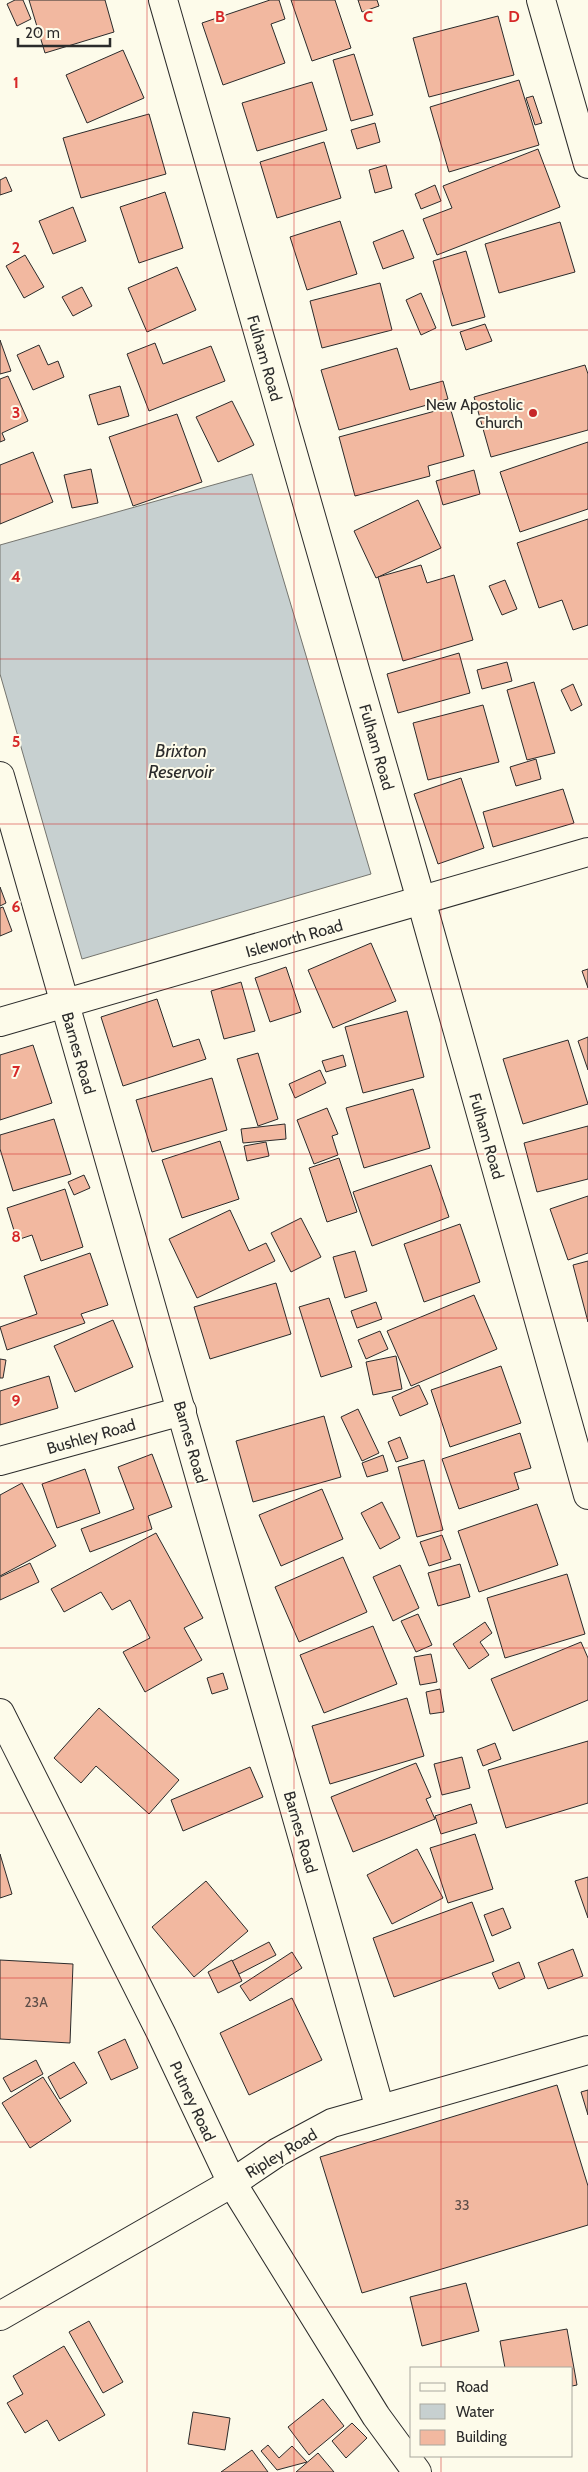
<svg xmlns="http://www.w3.org/2000/svg" width="588" height="2472" font-family="Cabin,sans-serif">
  <style>
    .water { fill: #c7d0d0; stroke: #74746e }
    .building { fill: #f2b8a0; stroke: #2b2b2b }
    .lines { fill: none; stroke-linecap: round; stroke-linejoin: round }
    .minor-casing { stroke: #2b2b2b; stroke-width: 30 }
    .major-casing { stroke: #2b2b2b; stroke-width: 30 }
    .minor { stroke: #fdfbea; stroke-width: 28 }
    .major { stroke: #fdfbea; stroke-width: 28 }
    .grid { fill: none; stroke: #d62828; stroke-width: 1; stroke-opacity: 0.55 }
    .poi-dot { fill: #c62828; stroke: #fdfbea; stroke-width: 2 }
    .labels { text-anchor: middle; stroke-width: 4; stroke-linejoin: round; paint-order: stroke }
    .number-label { font-size: 14px; fill: #5d4e48 }
    .street-label { font-size: 16px; fill: #2b2b2b; stroke: #fdfbea }
    .poi-label { font-size: 16px; fill: #2b2b2b; stroke: #fdfbea; text-anchor: end }
    .water-label { font-size: 18px; font-style: italic; fill: #2b2b2b; stroke: #fdfbea }
    .grid-label { font-size: 16px; text-anchor: middle; font-weight: bold; fill: #d62828; stroke: #fdfbea; stroke-width: 4; stroke-linejoin: round; paint-order: stroke }
  </style>
  <rect width="100%" height="100%" fill="#fdfbea"/>
  <path class="water" d="M252,474L371,874L82,959L0,674V545Z"/>
  <g class="building">
    <path d="M15,0H23L31,19L17,26L7,4Z"/>
    <path d="M29,0H105L114,32L45,53Z"/>
    <path d="M270,0H279L285,19L271,24L285,63L223,85L202,23Z"/>
    <path d="M291,0H335L351,48L312,61Z"/>
    <path d="M358,0H377L379,6L362,12Z"/>
    <path d="M498,16L514,75L429,97L413,38Z"/>
    <path d="M123,50L144,98L87,123L66,75Z"/>
    <path d="M354,54L373,115L351,121L333,60Z"/>
    <path d="M519,80L539,145L449,172L430,107Z"/>
    <path d="M312,82L327,130L257,151L242,103Z"/>
    <path d="M533,96L542,123L535,125L526,98Z"/>
    <path d="M149,114L166,174L81,198L63,138Z"/>
    <path d="M375,123L380,142L357,149L351,130Z"/>
    <path d="M324,142L341,198L277,218L260,162Z"/>
    <path d="M538,149L560,207L437,255L423,219L452,208L443,186Z"/>
    <path d="M386,165L392,188L375,193L369,170Z"/>
    <path d="M6,177L12,191L0,195V180Z"/>
    <path d="M435,185L441,201L421,209L415,194Z"/>
    <path d="M165,192L183,248L139,263L120,207Z"/>
    <path d="M73,207L86,241L53,254L39,221Z"/>
    <path d="M340,221L357,274L307,290L290,237Z"/>
    <path d="M560,222L575,272L499,293L485,244Z"/>
    <path d="M403,230L414,258L383,269L373,242Z"/>
    <path d="M466,251L485,317L452,326L433,261Z"/>
    <path d="M25,255L44,287L24,298L6,266Z"/>
    <path d="M177,267L196,310L147,332L128,288Z"/>
    <path d="M380,283L392,330L322,348L310,301Z"/>
    <path d="M82,287L92,306L73,316L62,297Z"/>
    <path d="M421,293L436,328L421,335L406,300Z"/>
    <path d="M485,324L492,341L466,350L460,332Z"/>
    <path d="M0,340L11,371L0,374Z"/>
    <path d="M155,343L163,364L211,346L225,381L149,411L127,354Z"/>
    <path d="M39,345L48,365L58,361L64,377L33,390L17,355Z"/>
    <path d="M397,348L410,390L443,381L448,399L339,430L321,370Z"/>
    <path d="M585,365L588,374V430L491,457L474,397Z"/>
    <path d="M8,376L28,421L2,433L5,440L0,442V379Z"/>
    <path d="M120,386L129,416L98,425L89,395Z"/>
    <path d="M232,401L254,445L218,462L196,417Z"/>
    <path d="M450,407L464,456L428,466L430,476L355,496L339,437Z"/>
    <path d="M177,414L202,482L133,506L109,437Z"/>
    <path d="M588,442V509L520,532L500,472Z"/>
    <path d="M33,452L53,502L0,524V465Z"/>
    <path d="M91,469L98,503L72,508L64,475Z"/>
    <path d="M474,470L480,494L443,505L436,481Z"/>
    <path d="M418,500L441,548L376,578L354,531Z"/>
    <path d="M588,519V625L573,630L562,600L539,608L517,543Z"/>
    <path d="M421,565L427,583L454,575L473,640L403,661L378,577Z"/>
    <path d="M505,580L517,609L502,615L489,586Z"/>
    <path d="M459,653L470,693L398,713L387,674Z"/>
    <path d="M507,662L512,681L482,689L477,670Z"/>
    <path d="M534,682L555,753L527,760L507,690Z"/>
    <path d="M573,684L582,705L571,711L561,690Z"/>
    <path d="M483,705L499,762L428,780L413,723Z"/>
    <path d="M536,759L541,779L516,786L510,767Z"/>
    <path d="M461,778L484,848L438,864L414,794Z"/>
    <path d="M563,789L574,823L493,847L483,812Z"/>
    <path d="M0,887L6,903L0,906Z"/>
    <path d="M3,907L12,931L0,936V908Z"/>
    <path d="M371,943L396,1001L333,1028L308,970Z"/>
    <path d="M286,967L301,1012L270,1022L255,978Z"/>
    <path d="M588,969V988L582,971Z"/>
    <path d="M241,982L255,1031L224,1039L211,991Z"/>
    <path d="M157,999L173,1047L199,1039L206,1059L123,1086L101,1017Z"/>
    <path d="M407,1011L424,1077L363,1093L345,1027Z"/>
    <path d="M588,1037V1070L578,1041Z"/>
    <path d="M568,1040L588,1104L523,1124L503,1059Z"/>
    <path d="M33,1045L52,1103L0,1120V1055Z"/>
    <path d="M258,1053L278,1119L258,1126L237,1059Z"/>
    <path d="M343,1055L346,1066L326,1072L322,1061Z"/>
    <path d="M320,1070L326,1083L295,1098L289,1084Z"/>
    <path d="M212,1078L227,1130L152,1152L136,1100Z"/>
    <path d="M413,1089L430,1148L364,1168L346,1108Z"/>
    <path d="M327,1108L338,1134L332,1136L338,1155L314,1164L297,1120Z"/>
    <path d="M54,1119L71,1174L13,1191L0,1149V1135Z"/>
    <path d="M285,1124L286,1139L243,1143L241,1129Z"/>
    <path d="M588,1126V1179L537,1192L524,1143Z"/>
    <path d="M220,1141L239,1199L182,1218L162,1160Z"/>
    <path d="M266,1142L269,1156L247,1161L244,1146Z"/>
    <path d="M339,1158L357,1212L327,1222L309,1168Z"/>
    <path d="M431,1165L449,1217L372,1246L353,1192Z"/>
    <path d="M84,1175L90,1188L74,1195L68,1182Z"/>
    <path d="M65,1189L83,1247L41,1261L32,1235L17,1240L7,1208Z"/>
    <path d="M588,1196V1253L568,1260L550,1209Z"/>
    <path d="M230,1210L249,1251L266,1243L275,1261L197,1298L169,1239Z"/>
    <path d="M301,1218L321,1257L291,1272L271,1233Z"/>
    <path d="M460,1224L480,1282L424,1302L404,1244Z"/>
    <path d="M355,1251L367,1291L345,1298L333,1257Z"/>
    <path d="M90,1253L108,1305L81,1314L85,1323L7,1350L0,1327L37,1314L24,1276Z"/>
    <path d="M588,1261V1322L573,1265Z"/>
    <path d="M276,1283L291,1334L210,1359L194,1307Z"/>
    <path d="M474,1295L497,1349L411,1386L387,1331Z"/>
    <path d="M329,1298L352,1367L321,1377L299,1307Z"/>
    <path d="M376,1302L382,1319L357,1328L351,1311Z"/>
    <path d="M113,1320L133,1367L75,1392L54,1346Z"/>
    <path d="M380,1331L388,1349L366,1359L358,1340Z"/>
    <path d="M396,1356L402,1389L373,1395L366,1362Z"/>
    <path d="M0,1359L6,1360L3,1378H0Z"/>
    <path d="M501,1366L521,1423L450,1447L431,1390Z"/>
    <path d="M49,1376L58,1408L0,1425V1391Z"/>
    <path d="M419,1385L428,1404L400,1416L392,1397Z"/>
    <path d="M358,1409L379,1453L362,1461L341,1417Z"/>
    <path d="M324,1416L341,1477L253,1502L236,1441Z"/>
    <path d="M520,1433L531,1468L514,1473L519,1489L459,1509L442,1459Z"/>
    <path d="M400,1437L408,1458L396,1462L388,1442Z"/>
    <path d="M152,1454L172,1507L148,1516L152,1529L90,1552L81,1529L134,1509L118,1467Z"/>
    <path d="M383,1455L388,1471L367,1477L362,1463Z"/>
    <path d="M424,1460L443,1530L417,1537L398,1467Z"/>
    <path d="M85,1469L100,1513L57,1528L42,1484Z"/>
    <path d="M22,1483L56,1546L0,1576V1495Z"/>
    <path d="M322,1489L343,1539L281,1566L259,1515Z"/>
    <path d="M382,1502L400,1538L380,1549L361,1513Z"/>
    <path d="M537,1504L558,1565L479,1592L458,1531Z"/>
    <path d="M156,1533L203,1618L184,1628L202,1660L145,1692L123,1652L150,1638L130,1600L112,1610L101,1592L64,1612L51,1589Z"/>
    <path d="M442,1535L451,1559L429,1566L420,1542Z"/>
    <path d="M343,1557L367,1612L299,1642L275,1587Z"/>
    <path d="M30,1563L39,1582L0,1600V1577Z"/>
    <path d="M460,1564L470,1597L438,1606L428,1573Z"/>
    <path d="M400,1565L419,1608L393,1621L373,1577Z"/>
    <path d="M567,1574L585,1634L505,1658L487,1598Z"/>
    <path d="M418,1614L432,1645L416,1652L401,1621Z"/>
    <path d="M485,1622L492,1633L480,1642L489,1655L469,1669L453,1644Z"/>
    <path d="M373,1626L397,1684L324,1713L300,1655Z"/>
    <path d="M581,1642L588,1658V1700L513,1731L491,1679Z"/>
    <path d="M431,1654L437,1682L420,1685L414,1657Z"/>
    <path d="M223,1673L228,1689L212,1694L207,1678Z"/>
    <path d="M440,1689L444,1712L430,1714L426,1692Z"/>
    <path d="M407,1698L424,1756L330,1784L312,1726Z"/>
    <path d="M99,1708L179,1780L149,1814L96,1766L81,1783L54,1758Z"/>
    <path d="M588,1741V1803L506,1828L488,1770Z"/>
    <path d="M495,1743L501,1759L483,1766L477,1750Z"/>
    <path d="M462,1757L470,1788L442,1795L434,1764Z"/>
    <path d="M416,1763L431,1797L426,1799L435,1819L353,1852L331,1797Z"/>
    <path d="M250,1767L263,1797L183,1831L171,1800Z"/>
    <path d="M471,1804L477,1823L441,1834L435,1816Z"/>
    <path d="M475,1834L493,1889L448,1903L430,1848Z"/>
    <path d="M417,1849L443,1898L392,1924L367,1875Z"/>
    <path d="M0,1854L12,1894L0,1898Z"/>
    <path d="M588,1877V1918L575,1881Z"/>
    <path d="M206,1881L248,1931L194,1977L152,1927Z"/>
    <path d="M472,1902L494,1961L394,1997L373,1938Z"/>
    <path d="M503,1908L511,1928L492,1936L484,1915Z"/>
    <path d="M269,1942L276,1955L239,1974L232,1961Z"/>
    <path d="M573,1949L583,1976L548,1989L538,1963Z"/>
    <path d="M292,1952L302,1968L250,2001L240,1986Z"/>
    <path d="M0,1960L73,1964L70,2043L0,2039Z"/>
    <path d="M232,1960L242,1981L218,1993L208,1972Z"/>
    <path d="M519,1962L525,1978L499,1989L492,1973Z"/>
    <path d="M292,1998L322,2060L249,2095L220,2033Z"/>
    <path d="M125,2039L138,2068L111,2080L98,2052Z"/>
    <path d="M36,2060L43,2074L11,2092L3,2078Z"/>
    <path d="M74,2062L87,2083L60,2099L48,2077Z"/>
    <path d="M43,2077L71,2121L30,2148L2,2103Z"/>
    <path d="M557,2085L588,2186V2225L362,2293L320,2157Z"/>
    <path d="M588,2090V2115L581,2092Z"/>
    <path d="M466,2283L479,2331L422,2346L410,2297Z"/>
    <path d="M89,2321L123,2382L103,2393L69,2332Z"/>
    <path d="M567,2329L577,2385L572,2386V2368H505L500,2341Z"/>
    <path d="M64,2346L105,2415L59,2441L47,2420L25,2433L7,2403L23,2394L13,2376Z"/>
    <path d="M323,2399L344,2426L309,2455L288,2427Z"/>
    <path d="M193,2412L230,2418L225,2450L188,2444Z"/>
    <path d="M352,2423L367,2438L346,2458L332,2441Z"/>
    <path d="M268,2445L279,2458L292,2446L307,2462L277,2470L261,2451Z"/>
    <path d="M252,2450L268,2472H221Z"/>
    <path d="M318,2453L334,2472H296Z"/>
  </g>
  <g class="lines">
    <g class="minor-casing">
      <g id="minor">
        <path d="M163,0L421,900L588,1495"/>
        <path d="M541,0L588,164"/>
        <path d="M0,776L380,2109"/>
        <path d="M0,1022L588,852"/>
        <path d="M0,1461L182,1411"/>
        <path d="M0,1713L161,2033L232,2183L376,2416L417,2472"/>
      </g>
    </g>
    <g class="major-casing">
      <path id="major" d="M0,2316L232,2183L278,2152L332,2123L588,2050"/>
    </g>
    <use href="#minor" class="minor"/>
    <use href="#major" class="major"/>
  </g>
  <path class="grid" d="M147,0V2472M294,0V2472M441,0V2368M0,165H588M0,330H588M0,494H588M0,659H588M0,824H588M0,989H588M0,1154H588M0,1318H588M0,1483H588M0,1648H588M0,1813H588M0,1978H588M0,2142H588M0,2307H588M441,2456V2472"/>
  <circle class="poi-dot" cx="533" cy="413" r="5"/>
  <g class="labels">
    <g class="number-label">
      <text x="36" y="2007">23A</text>
      <text x="462" y="2210">33</text>
    </g>
    <g class="street-label">
      <text transform="translate(265 358) rotate(74)" y="6">Fulham Road</text>
      <text transform="translate(377 747) rotate(74)" y="6">Fulham Road</text>
      <text transform="translate(294 938) rotate(-16)" y="6">Isleworth Road</text>
      <text transform="translate(79 1053) rotate(74)" y="6">Barnes Road</text>
      <text transform="translate(487 1136) rotate(74)" y="6">Fulham Road</text>
      <text transform="translate(91 1436) rotate(-16)" y="6">Bushley Road</text>
      <text transform="translate(191 1442) rotate(74)" y="6">Barnes Road</text>
      <text transform="translate(301 1832) rotate(74)" y="6">Barnes Road</text>
      <text transform="translate(193 2101) rotate(65)" y="6">Putney Road</text>
      <text transform="translate(281 2153) rotate(-31)" y="6">Ripley Road</text>
    </g>
    <g class="poi-label">
      <text x="523" y="410">New Apostolic<tspan x="523" dy="18">Church</tspan></text>
    </g>
    <g class="water-label">
      <text x="181" y="757">Brixton<tspan x="181" dy="21">Reservoir</tspan></text>
    </g>
  </g>
  <g class="grid-label">
    <text x="220" y="22">B</text>
    <text x="368" y="22">C</text>
    <text x="514" y="22">D</text>
    <text x="16" y="88">1</text>
    <text x="16" y="253">2</text>
    <text x="16" y="418">3</text>
    <text x="16" y="582">4</text>
    <text x="16" y="747">5</text>
    <text x="16" y="912">6</text>
    <text x="16" y="1077">7</text>
    <text x="16" y="1242">8</text>
    <text x="16" y="1406">9</text>
  </g>
  <rect x="410" y="2367" width="162" height="90" fill="#fdfbea" stroke="#a9a89e"/>
  <rect x="420" y="2383" width="25" height="8" fill="#fdfbea" stroke="#a9a89e"/>
  <text x="456" y="2392" font-size="15" fill="#2b2b2b">Road</text>
  <rect x="420" y="2404" width="25" height="15" fill="#c7d0d0" stroke="#a9a89e"/>
  <text x="456" y="2417" font-size="15" fill="#2b2b2b">Water</text>
  <rect x="420" y="2430" width="25" height="15" fill="#f2b8a0" stroke="#a9a89e"/>
  <text x="456" y="2442" font-size="15" fill="#2b2b2b">Building</text>
  <path d="M18 38v8h92v-8" fill="none" stroke="#2b2b2b" stroke-width="2.5"/>
  <text x="25" y="38" font-size="15" fill="#2b2b2b" stroke="#fdfbea" stroke-width="4" paint-order="stroke">20 m</text>
</svg>
